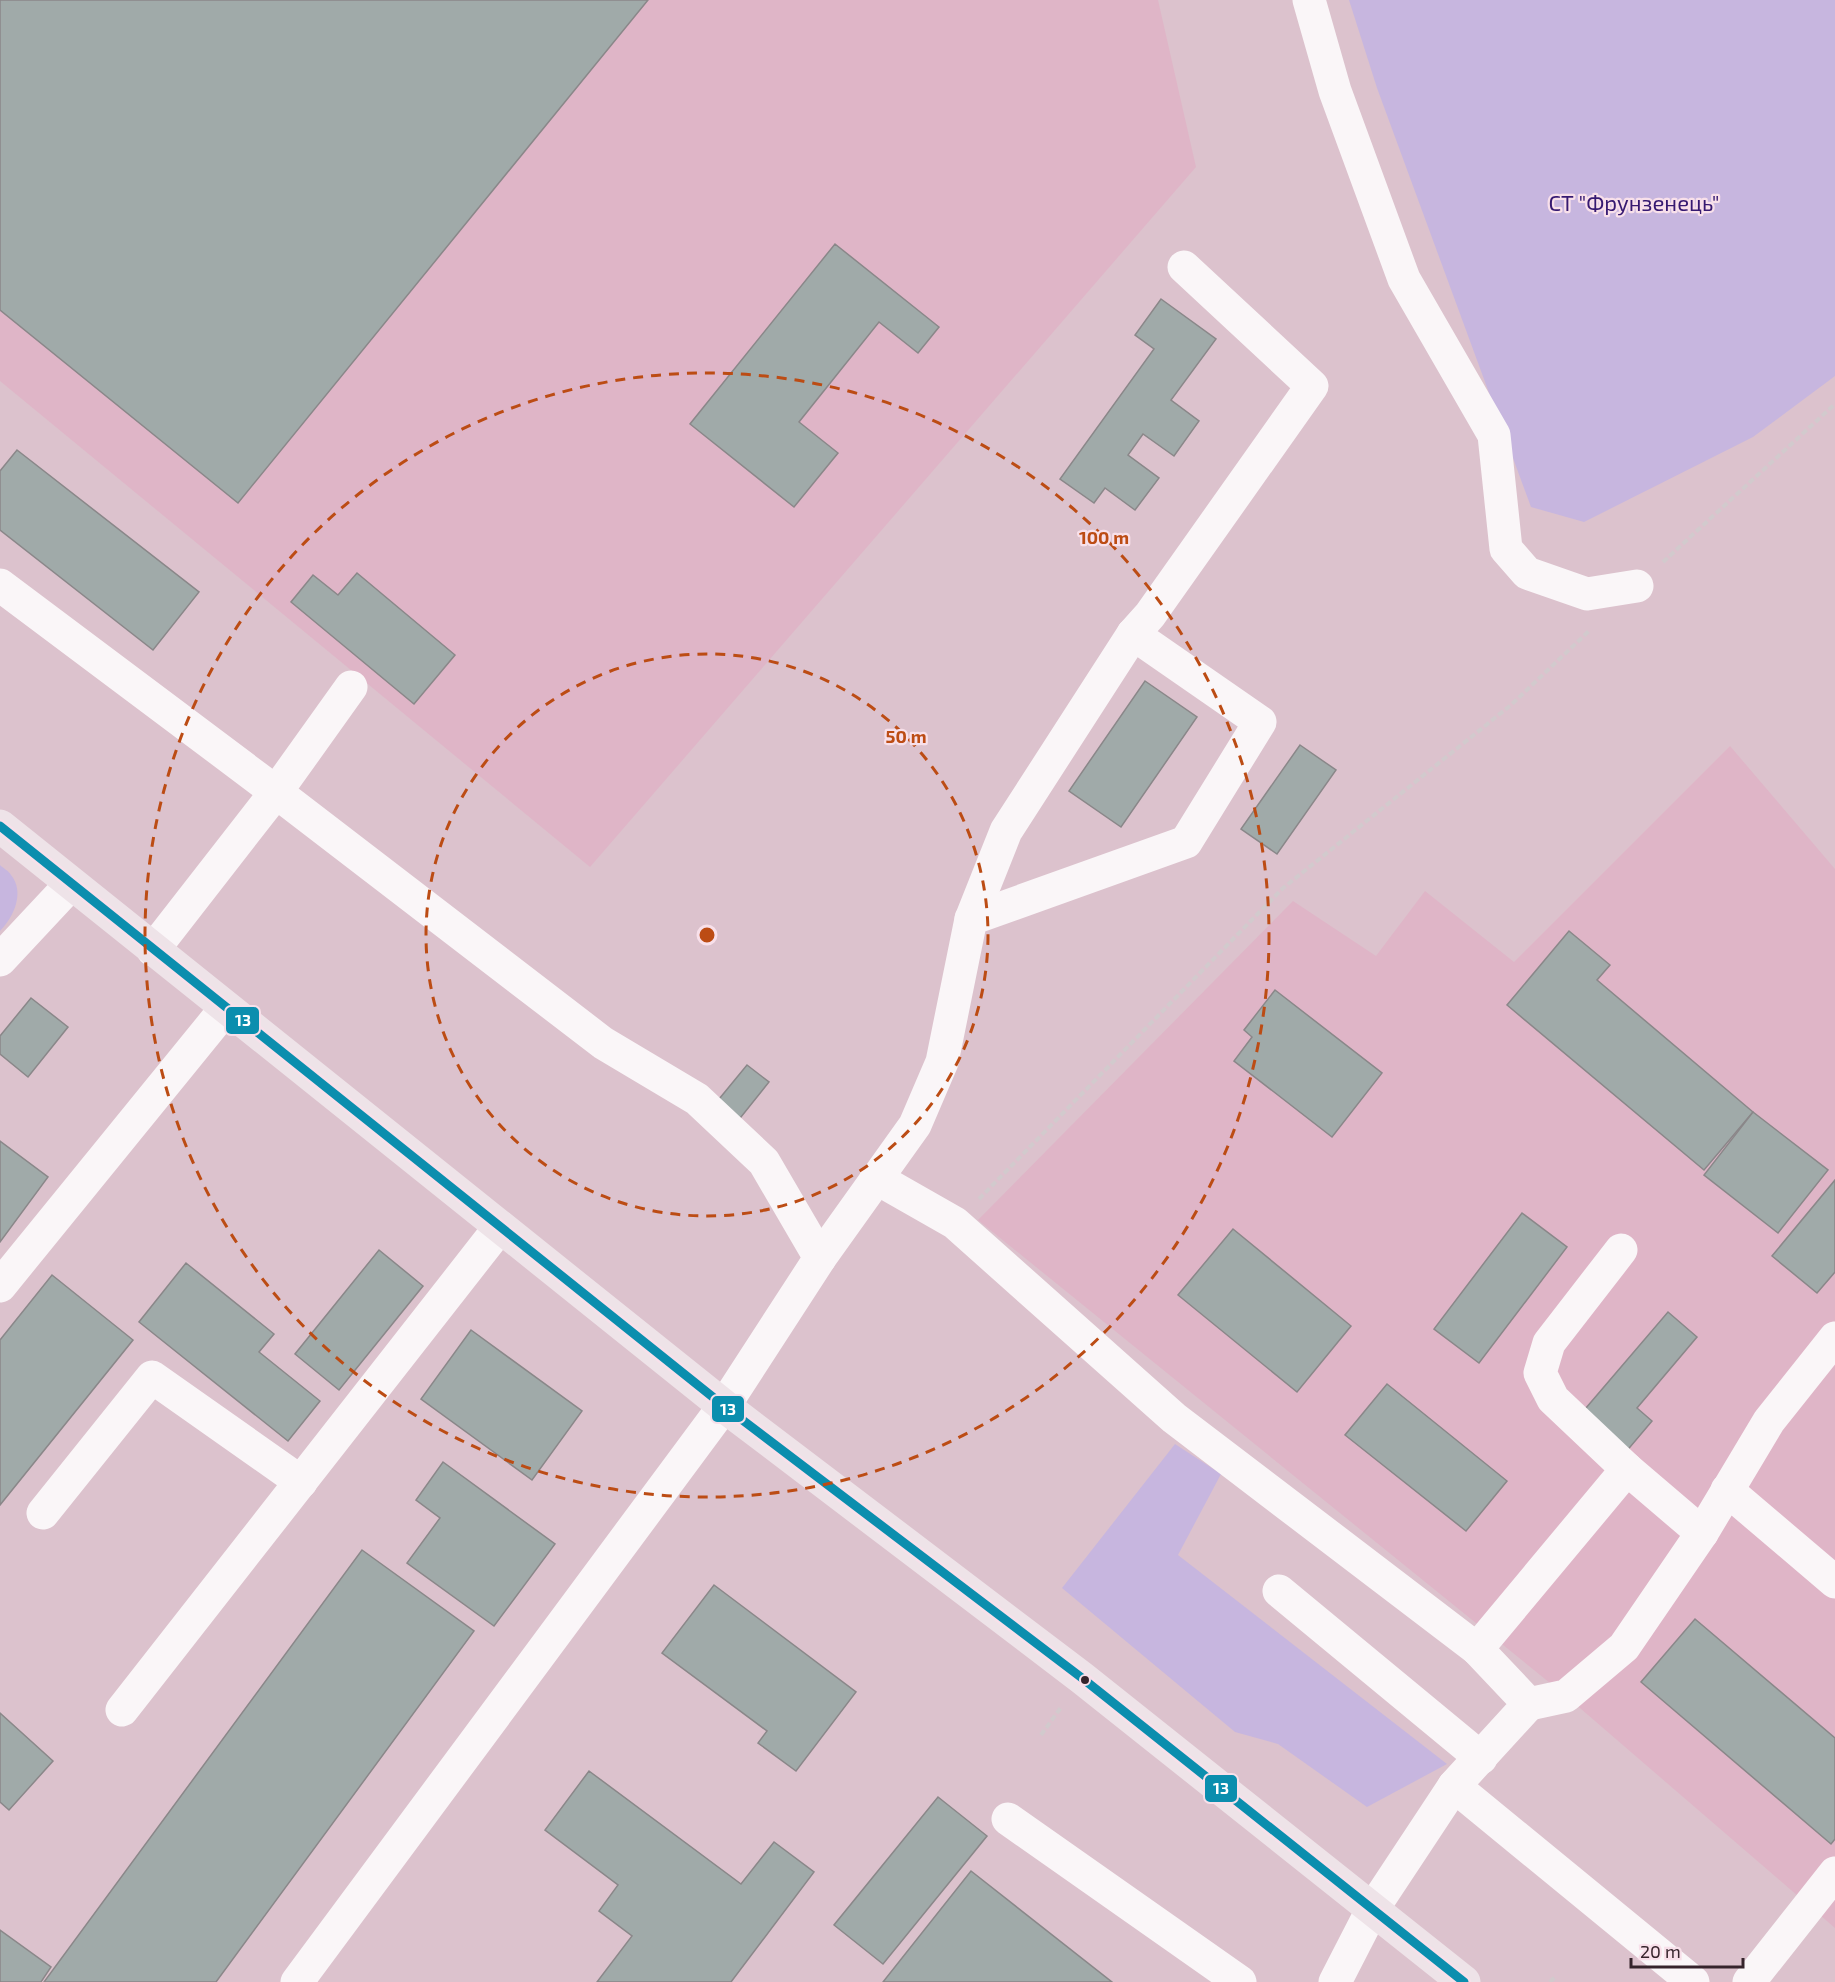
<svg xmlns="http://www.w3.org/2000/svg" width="1835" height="1982" font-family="'Exo 2',sans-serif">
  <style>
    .built { fill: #dfb5c7 }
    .green { fill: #c7b6df }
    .building { fill: #a0aaa9; stroke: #8a8789; stroke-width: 1.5 }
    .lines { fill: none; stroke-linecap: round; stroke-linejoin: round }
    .path { stroke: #d2cacd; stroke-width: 4; stroke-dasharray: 6 3; stroke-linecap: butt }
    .minor { stroke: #faf6f8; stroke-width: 33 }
    .major { stroke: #eee3e8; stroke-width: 33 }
    .bus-1-casing { stroke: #f8e0ea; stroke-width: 14 }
    .bus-1 { stroke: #0b8eae; stroke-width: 9 }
    .ring { fill: none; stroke: #bc4c14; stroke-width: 3; stroke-dasharray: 10 8 }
    .bus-dot { fill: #36242c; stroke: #f8e0ea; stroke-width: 2 }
    .labels { text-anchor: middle; stroke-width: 4.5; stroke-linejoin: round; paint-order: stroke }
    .park-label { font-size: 22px; fill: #361971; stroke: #f8e0ea }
    .centre { fill: #bc4c14; stroke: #f8e0ea; stroke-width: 3 }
    .ring-label { font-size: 18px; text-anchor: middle; font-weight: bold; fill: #bc4c14; stroke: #f8e0ea; stroke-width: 4.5; stroke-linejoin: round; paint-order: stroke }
    .line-badge { stroke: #f8e0ea; stroke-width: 2 }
    .badge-label { font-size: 16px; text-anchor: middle; font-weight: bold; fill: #fff }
  </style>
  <rect width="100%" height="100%" fill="#dcc2cd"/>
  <g class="built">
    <path d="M0,0H1158L1196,167L590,867L0,381Z"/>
    <path d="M1730,746L1835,869V1928L1566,1696L978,1220L1293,901L1376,956L1425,891L1514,962Z"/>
  </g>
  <g class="green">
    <path d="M1349,0H1835V376L1753,437L1584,522L1531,507L1377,88Z"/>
    <path d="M0,865C3,868 9,871 11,875C25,892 14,917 0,931Z"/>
    <path d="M1175,1444L1221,1474L1178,1555L1447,1764L1367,1807L1278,1744L1235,1732L1062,1588Z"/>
  </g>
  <g class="building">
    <path d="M0,0H648L238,503L0,310Z"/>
    <path d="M835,244L939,327L918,353L879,322L799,422L838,453L794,507L690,424Z"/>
    <path d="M1161,299L1216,339L1171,400L1199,421L1174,456L1143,434L1128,455L1159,478L1135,510L1105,488L1094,503L1060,479L1154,349L1135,335Z"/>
    <path d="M17,450L199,592L153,650L0,530V471Z"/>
    <path d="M357,573L455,655L414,704L291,602L313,575L338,595Z"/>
    <path d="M1145,681L1197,717L1121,827L1069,791Z"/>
    <path d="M1300,745L1336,770L1277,854L1241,829Z"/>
    <path d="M1569,931L1610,965L1597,980L1753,1112L1704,1170L1507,1005Z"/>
    <path d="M1275,990L1382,1073L1332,1137L1234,1061L1252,1037L1244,1030Z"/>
    <path d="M31,998L68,1027L28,1077L0,1054V1036Z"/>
    <path d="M747,1065L769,1082L737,1122L715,1104Z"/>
    <path d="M1753,1112L1828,1170L1778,1233L1704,1175Z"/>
    <path d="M0,1141L48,1177L0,1242Z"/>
    <path d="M1835,1180V1272L1817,1293L1772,1256Z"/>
    <path d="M1522,1213L1567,1247L1479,1363L1434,1329Z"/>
    <path d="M1233,1229L1351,1326L1297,1392L1178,1295Z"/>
    <path d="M379,1250L423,1286L339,1390L295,1354Z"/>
    <path d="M186,1263L274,1334L259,1352L320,1401L288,1441L139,1322Z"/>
    <path d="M52,1275L133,1340L0,1505V1340Z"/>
    <path d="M1668,1312L1697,1337L1637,1408L1652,1421L1625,1453L1580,1415Z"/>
    <path d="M471,1330L582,1411L532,1480L421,1399Z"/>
    <path d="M1387,1384L1507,1481L1466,1531L1345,1435Z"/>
    <path d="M443,1462L555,1544L494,1626L407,1563L440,1518L416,1500Z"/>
    <path d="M362,1550L474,1631L216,1982H44Z"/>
    <path d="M714,1585L856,1692L796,1771L758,1743L767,1731L662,1653Z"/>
    <path d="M1695,1619L1835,1738V1839L1831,1844L1641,1682Z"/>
    <path d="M0,1713L53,1761L9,1810L0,1802Z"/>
    <path d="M589,1771L741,1884L774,1842L814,1872L731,1982H597L632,1936L599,1911L618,1885L545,1830Z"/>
    <path d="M938,1797L987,1836L883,1964L834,1925Z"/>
    <path d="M971,1871L1112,1982H883Z"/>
    <path d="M0,1930L51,1967L41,1982H0Z"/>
  </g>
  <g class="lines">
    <g class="path">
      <path d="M1663,562L1835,404"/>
      <path d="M979,1199L1282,889L1511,705L1590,630"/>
      <path d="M1041,1735L1062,1706"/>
      <path d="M1550,1982L1556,1976"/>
    </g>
    <g class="minor">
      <path d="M1309,0L1335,91L1404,279L1494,435L1506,549L1527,573L1587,594L1637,586"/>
      <path d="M0,585L276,792L603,1043L697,1099L764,1162L820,1258L724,1406L297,1982"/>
      <path d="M971,919L1006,831L1133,634"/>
      <path d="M153,950L276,792L351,687"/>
      <path d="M0,960L71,884"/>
      <path d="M876,1178L955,1223L1174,1418L1477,1649L1529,1704L1454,1786L1372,1910L1335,1982"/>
      <path d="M820,1258L915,1125L942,1062L971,919L1186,842L1260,722L1133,634L1150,615L1312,386L1184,267"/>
      <path d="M0,1286L226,1008"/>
      <path d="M1627,1469L1702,1533L1769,1421L1835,1338"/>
      <path d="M1727,1490L1835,1582"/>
      <path d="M43,1513L152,1377L301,1482"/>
      <path d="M1279,1591L1481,1758"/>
      <path d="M1477,1649L1627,1469L1553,1399L1540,1373L1549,1343L1621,1250"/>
      <path d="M1529,1704L1566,1696L1624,1647L1702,1533"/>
      <path d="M122,1710L500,1227"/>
      <path d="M1454,1786L1693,1982"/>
      <path d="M1008,1819L1240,1982"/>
      <path d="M1749,1982L1835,1873"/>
    </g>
    <path class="major" d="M0,826L724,1406L1082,1678L1464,1982"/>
    <g class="bus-1-casing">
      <path id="bus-1" d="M0,826L724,1406L1082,1678L1464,1982"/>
    </g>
    <use href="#bus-1" class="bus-1"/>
  </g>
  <g class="ring">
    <circle cx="707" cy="935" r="281"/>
    <circle cx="707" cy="935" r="562"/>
  </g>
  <circle class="bus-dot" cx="1085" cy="1680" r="5"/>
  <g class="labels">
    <g class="park-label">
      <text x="1634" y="211">СТ "Фрунзенець"</text>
    </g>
  </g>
  <circle cx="707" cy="935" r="9" class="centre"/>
  <g class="ring-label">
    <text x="1104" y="544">100 m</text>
    <text x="906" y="743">50 m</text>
  </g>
  <g class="line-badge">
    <rect x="225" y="1006" width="35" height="29" rx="6" fill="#0b8eae"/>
    <rect x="711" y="1395" width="34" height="28" rx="6" fill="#0b8eae"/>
    <rect x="1204" y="1774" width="34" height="29" rx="6" fill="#0b8eae"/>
  </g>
  <g class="badge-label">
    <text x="243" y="1026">13</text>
    <text x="728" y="1415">13</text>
    <text x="1221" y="1794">13</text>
  </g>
  <path d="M1631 1958v9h112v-9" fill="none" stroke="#36242c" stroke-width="3"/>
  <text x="1640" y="1958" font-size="18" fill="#36242c" stroke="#f8e0ea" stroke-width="4.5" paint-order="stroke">20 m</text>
</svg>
